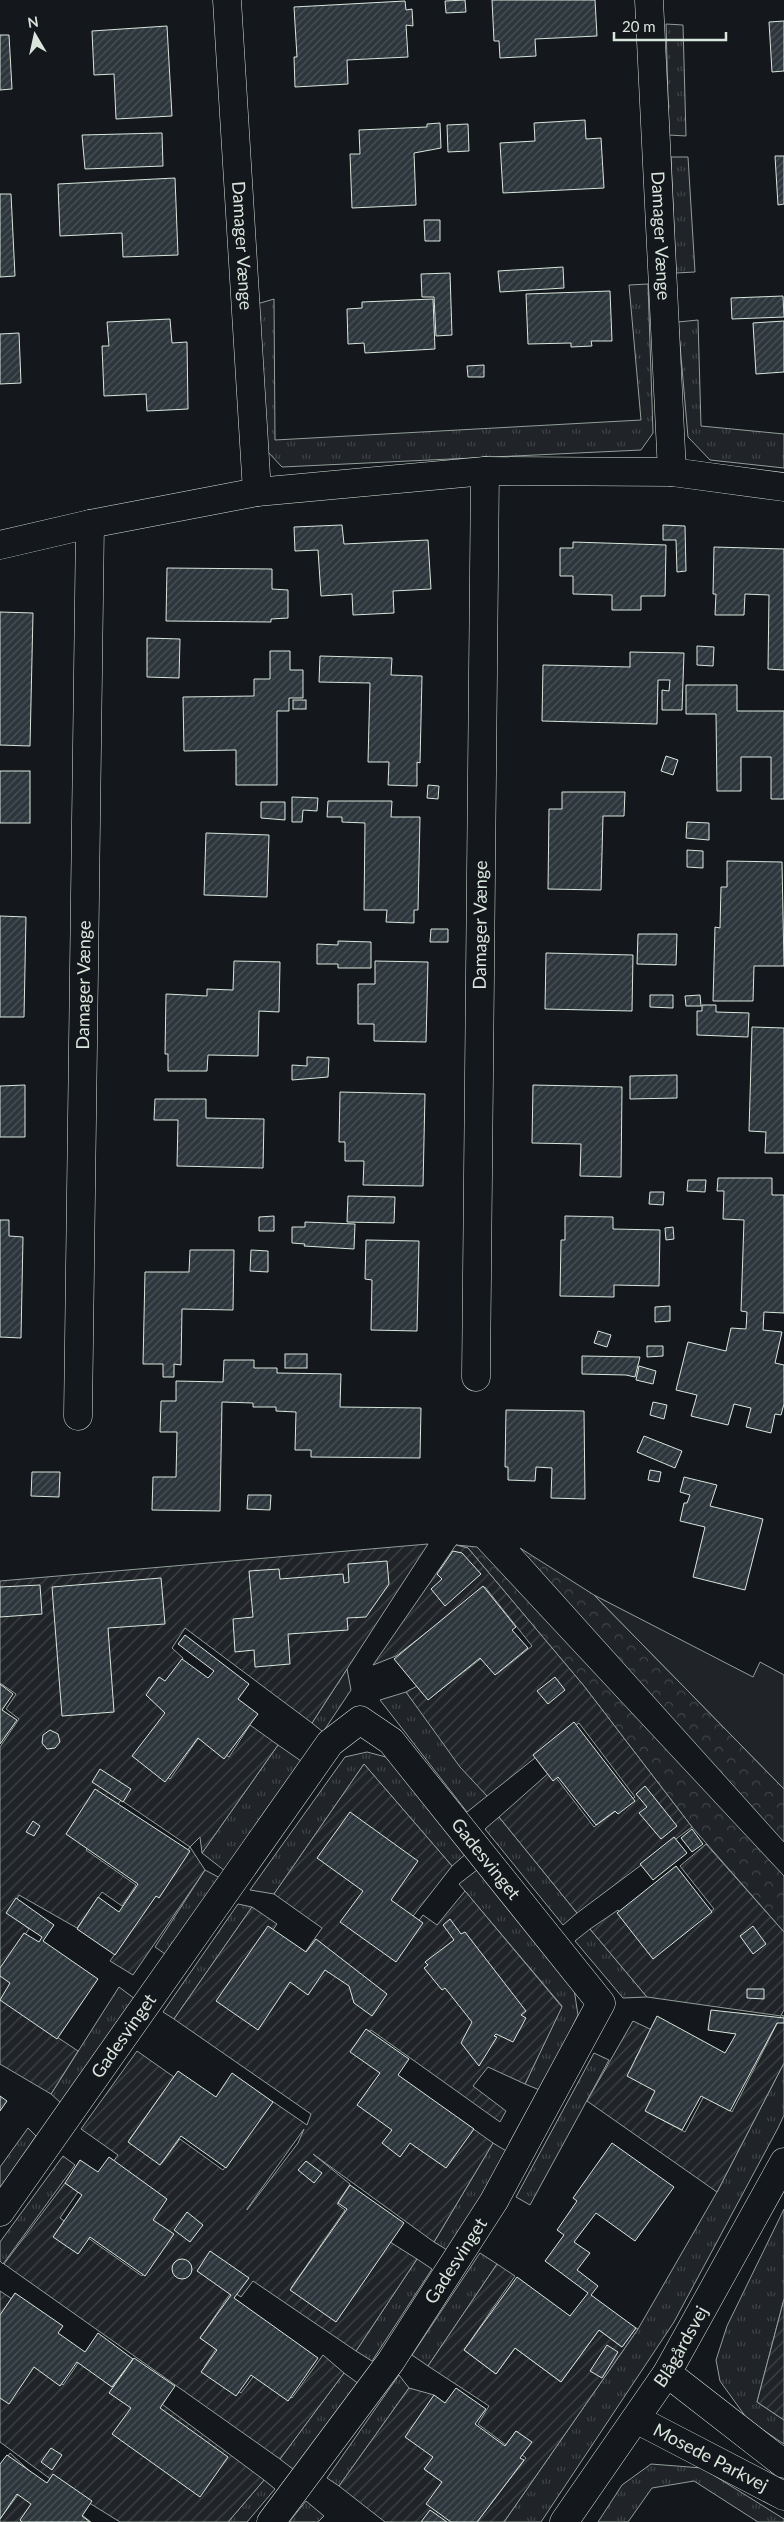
<svg xmlns="http://www.w3.org/2000/svg" width="784" height="2522" font-family="Lato,sans-serif">
  <style>
    .grass { fill: url(#grass-tufts); stroke: #939e99 }
    .forest { fill: url(#forest-crowns); stroke: #939e99 }
    .park { fill: #202428; stroke: #939e99 }
    .garden { fill: url(#garden-furrows); stroke: #939e99; fill-rule: evenodd }
    .building { fill: url(#building-hatch); stroke: #d8e6dc }
    .lines { fill: none; stroke-linecap: round; stroke-linejoin: round }
    .street-casing { stroke: #d8e6dc; stroke-width: 29 }
    .secondary-casing { stroke: #d8e6dc; stroke-width: 29 }
    .street { stroke: #14181c; stroke-width: 28 }
    .secondary { stroke: #14181c; stroke-width: 28 }
    .labels { text-anchor: middle; stroke-width: 4; stroke-linejoin: round; paint-order: stroke }
    .street-label { font-size: 18px; fill: #d8e6dc; stroke: #14181c }
  </style>
  <defs>
    <pattern id="grass-tufts" width="24" height="20" patternUnits="userSpaceOnUse" patternTransform="scale(1.25)"><rect width="24" height="20" fill="#202428"/><path d="M3 7l-1-3M5 7V3M7 7l1-3M15 17l-1-3M17 17v-4M19 17l1-3" fill="none" stroke="#404447"/></pattern>
    <pattern id="forest-crowns" width="20" height="18" patternUnits="userSpaceOnUse" patternTransform="scale(1.25)"><rect width="20" height="18" fill="#202428"/><path d="M2 6a3 3 0 1 1 6 0M12 15a3 3 0 1 1 6 0" fill="none" stroke="#404447"/></pattern>
    <pattern id="garden-furrows" width="10" height="10" patternUnits="userSpaceOnUse" patternTransform="scale(1.25)"><rect width="10" height="10" fill="#202428"/><path d="M-1 1l2-2M0 10L10 0M9 11l2-2" fill="none" stroke="#404447"/></pattern>
    <pattern id="building-hatch" width="6" height="6" patternUnits="userSpaceOnUse" patternTransform="scale(1.25)"><rect width="6" height="6" fill="#2c363c"/><path d="M-1 1l2-2M0 6l6-6M5 7l2-2" fill="none" stroke="#4a5358"/></pattern>
  </defs>
  <rect width="100%" height="100%" fill="#14181c"/>
  <g class="grass">
    <path d="M666,24L683,25L686,136L669,135Z"/>
    <path d="M671,157H688L695,272L676,273Z"/>
    <path d="M648,284L653,433L641,450L282,467L267,451L257,304L274,299L275,440L641,420L629,285Z"/>
    <path d="M698,320L701,426L784,434V468L710,460L688,437L678,322Z"/>
    <path d="M347,1669L351,1690L323,1732L312,1723Z"/>
    <path d="M406,1692L487,1796L467,1812L380,1700Z"/>
    <path d="M278,1745L301,1761L225,1871L202,1853Z"/>
    <path d="M367,1752L386,1757L468,1852L452,1866L364,1764L274,1894L250,1890L345,1757Z"/>
    <path d="M499,1817L577,1913L563,1925L485,1829Z"/>
    <path d="M205,1870L220,1878L168,1956L155,1947Z"/>
    <path d="M477,1870L574,1989L578,2015L542,2091L525,2084L562,2006L459,1884Z"/>
    <path d="M238,1904L252,1907L174,2019L163,2012Z"/>
    <path d="M590,1929L647,1997L623,1998L575,1941Z"/>
    <path d="M119,1987L135,1999L61,2103L51,2094Z"/>
    <path d="M594,2053L609,2060L530,2205L516,2197Z"/>
    <path d="M784,2063V2115L778,2128L674,2322L541,2522H504L638,2329L717,2192Z"/>
    <path d="M28,2128L36,2136L0,2190V2167Z"/>
    <path d="M493,2143L508,2152L449,2251L434,2242Z"/>
    <path d="M63,2156L75,2165L3,2264L0,2261V2242Z"/>
    <path d="M784,2209V2299L757,2402L784,2420V2444L748,2420L720,2381L716,2360L727,2326Z"/>
    <path d="M480,2253L497,2264L428,2366L412,2355Z"/>
    <path d="M417,2259L432,2269L372,2361L356,2351Z"/>
    <path d="M344,2373L359,2384L294,2470L280,2459Z"/>
    <path d="M399,2375L409,2388L339,2486L327,2478Z"/>
    <path d="M651,2464L702,2468L784,2519V2522H758L694,2481L652,2488L628,2522H598L622,2485Z"/>
    <path d="M264,2480L275,2489L247,2522H228Z"/>
    <path d="M306,2501L324,2516L318,2522H289Z"/>
  </g>
  <g class="forest">
    <path d="M456,1545L477,1547L784,1876V1932L692,1827L584,1686L468,1548Z"/>
    <path d="M520,1548L594,1595L784,1789V1842Z"/>
  </g>
  <path class="park" d="M594,1595L753,1677L760,1662L784,1675V1789Z"/>
  <g class="garden">
    <path d="M428,1544L312,1723L185,1628L172,1648L183,1658L153,1701L167,1712L137,1757L170,1779L199,1737L229,1757L250,1725L278,1745L202,1853L200,1837L190,1847L205,1870L133,1975L110,1961L190,1847L121,1800L86,1850L136,1885L122,1906L102,1892L77,1928L19,1895L9,1913L29,1929L0,1969V1747L19,1719L6,1709L16,1694L0,1683V1581Z"/>
    <path d="M456,1545L468,1548L584,1686L692,1827L577,1913L499,1817L551,1771L594,1827L635,1797L579,1723L487,1796L460,1767L406,1692L419,1685L430,1698L483,1657L497,1674L532,1646L485,1587L396,1656L373,1665Z"/>
    <path d="M364,1764L452,1866L410,1920L374,1887L398,1949L423,1915L437,1925L465,1891L562,2007L525,2084L488,2067L473,2086L506,2111L500,2122L371,2030L354,2053L382,2071L449,2163L472,2128L493,2143L434,2242L313,2154L350,2184L337,2204L345,2210L291,2288L390,2242L417,2259L356,2351L253,2281L241,2297L232,2291L200,2338L216,2349L204,2367L241,2393L256,2373L292,2398L323,2355L344,2373L280,2459L4,2264L65,2183L78,2192L60,2218L142,2276L172,2235L98,2183L118,2155L81,2129L137,2051L174,2077L129,2140L162,2163L180,2139L223,2170L272,2101L307,2125L311,2114L174,2019L252,1907L277,1924L225,1999L291,1972L327,1966L306,1951L322,1928L274,1894ZM304,2129L298,2143L247,2210V2209Z"/>
    <path d="M706,1844L784,1932V2010L781,2015L784,2016V2063L717,2192L587,2101L633,2021L652,2030L635,2059L666,2079L649,2113L685,2132L704,2096L732,2112L781,2016L647,1997L590,1929L618,1910L655,1956L714,1909L680,1866Z"/>
    <path d="M0,1973L12,1982L57,2037L78,2051L51,2094L0,2064Z"/>
    <path d="M497,2264L515,2276L464,2350L496,2374L515,2348L561,2382L599,2330L622,2347L636,2328L638,2329L504,2522H477L526,2458L522,2455L531,2442L516,2431L506,2445L478,2424L489,2406L428,2366Z"/>
    <path d="M0,2291L12,2299L0,2317Z"/>
    <path d="M784,2299V2420L757,2402Z"/>
    <path d="M88,2349L264,2480L228,2522H120L49,2478L0,2442V2395L34,2364L63,2385Z"/>
    <path d="M409,2388L434,2395L433,2457L424,2469L442,2482L451,2522H385L339,2486Z"/>
    <path d="M10,2453L52,2492L91,2522H0V2519L26,2484L2,2466Z"/>
  </g>
  <g class="building">
    <path d="M465,0L466,12L446,13L445,1Z"/>
    <path d="M492,0H595L597,36L535,39L536,56L500,58L499,41H494Z"/>
    <path d="M405,1L406,10L412,9L413,26L406,25L408,57L347,60L348,84L295,87L294,57H297L294,7Z"/>
    <path d="M784,21V71L772,72L769,22Z"/>
    <path d="M167,26L172,116L116,119L114,74L94,75L92,31Z"/>
    <path d="M0,35H9L12,89L0,90Z"/>
    <path d="M585,120L586,139L601,138L604,188L503,193L500,143L535,141L534,123Z"/>
    <path d="M440,123L441,148L414,153L416,205L352,208L350,154H360L359,130L427,127V124Z"/>
    <path d="M468,124L469,151L448,152L447,125Z"/>
    <path d="M162,133L163,166L85,169L82,135Z"/>
    <path d="M775,156H784V204L778,205Z"/>
    <path d="M175,178L178,255L123,257L122,233L60,236L58,184Z"/>
    <path d="M0,194H11L15,276L0,277Z"/>
    <path d="M424,220H440V241H425Z"/>
    <path d="M563,267L564,288L500,292L498,271Z"/>
    <path d="M450,273L452,335L436,336L434,297H422L421,274Z"/>
    <path d="M610,291L612,341H591L592,346L571,347V343L528,344L526,294Z"/>
    <path d="M783,296L784,317L732,319L731,298Z"/>
    <path d="M433,299L435,349L365,353L364,343L348,344L347,309L362,308V302Z"/>
    <path d="M170,319L172,343L187,342L188,409L147,411L146,394L104,396L102,346H109L107,322Z"/>
    <path d="M784,321V372L756,374L753,323Z"/>
    <path d="M19,333L21,383L0,384V334Z"/>
    <path d="M484,365V377H468L467,366Z"/>
    <path d="M342,525L344,544L428,540L431,589L393,591L394,613L353,615L352,594L321,596L318,550L295,551L294,527Z"/>
    <path d="M663,525L685,526L686,571L677,572L676,540H663Z"/>
    <path d="M573,542L666,545L665,596H641V610H612V595L573,594V576H560V548H573Z"/>
    <path d="M714,547L784,549V670L768,669L769,595L745,594L744,615H715L716,594H713Z"/>
    <path d="M167,568L272,569V589L288,590V618L271,619V622L166,621Z"/>
    <path d="M0,612L33,613L30,746L0,745Z"/>
    <path d="M147,638L180,639L179,678L147,677Z"/>
    <path d="M697,646L714,647L713,666L697,665Z"/>
    <path d="M270,651H290V670H303V698H289V711H277V785H236V750L184,751L183,697L254,696V679H270Z"/>
    <path d="M630,652L684,653L682,710H662V690L669,691L670,680H658L657,724L542,721L543,665L630,667Z"/>
    <path d="M320,656L392,658L391,675L422,676L420,763L417,762V786L388,785L389,762H368L370,683L319,682Z"/>
    <path d="M686,685H737V711H784V799H771V757H741V791H717L716,714H686Z"/>
    <rect x="293" y="700" width="13" height="9"/>
    <path d="M666,756L678,760L673,775L661,771Z"/>
    <rect x="0" y="771" width="30" height="52"/>
    <path d="M428,785L439,786L438,799L427,798Z"/>
    <path d="M562,792H625L624,816H603L601,890L548,889L549,809H562Z"/>
    <path d="M292,797L318,798L317,811L303,810L302,822H292Z"/>
    <path d="M328,801H392L391,817H420L418,910H414V923L386,922L387,910H364L365,823L342,822V817H327Z"/>
    <path d="M261,802H285V820L261,818Z"/>
    <path d="M687,822L709,823V840L686,838Z"/>
    <path d="M206,833L269,835L267,897L204,895Z"/>
    <path d="M687,850L703,851V868L687,867Z"/>
    <path d="M727,861L782,862L784,966H754L753,1001H713L715,927L720,928L721,887H727Z"/>
    <path d="M0,916L26,917L24,1017H0Z"/>
    <path d="M431,929H448V942H430Z"/>
    <path d="M638,934H677L676,965L637,964Z"/>
    <path d="M338,941L371,942V968H338V964H317V944L338,945Z"/>
    <path d="M546,953L633,955L632,1011L545,1009Z"/>
    <path d="M234,961L280,962L279,1012L259,1011L258,1056L208,1055L207,1071H168V1054H165L166,994L207,996V989L233,990Z"/>
    <path d="M375,961L428,962L426,1042L374,1041V1024H358V984H375Z"/>
    <path d="M650,995H673V1008L650,1007Z"/>
    <path d="M700,995L701,1006H686L685,996Z"/>
    <path d="M702,1005H716V1012L749,1013L748,1037L697,1035V1011H702Z"/>
    <path d="M752,1027L784,1028V1153H765L766,1132L749,1131Z"/>
    <path d="M307,1057L329,1058L328,1077L292,1080V1065L307,1066Z"/>
    <path d="M677,1075V1098L630,1099V1076Z"/>
    <path d="M25,1085V1137H0V1086Z"/>
    <path d="M533,1085L622,1087L621,1177L580,1176L581,1144L532,1143Z"/>
    <path d="M340,1092L425,1094L423,1186L363,1185L364,1161H345V1142H339Z"/>
    <path d="M155,1099H206V1118L264,1119L263,1168L177,1166L178,1120H154Z"/>
    <path d="M718,1178H772V1195H784V1313L764,1312L763,1330L782,1332L775,1363L784,1365V1404L781,1415L775,1414L771,1433L746,1427L751,1408L734,1404L728,1425L691,1416L697,1395L676,1390L688,1342L726,1351L731,1328L746,1329L747,1312L741,1311L744,1220L723,1219L724,1191H717Z"/>
    <path d="M688,1180H706L705,1192L687,1191Z"/>
    <path d="M650,1192H664L663,1205L649,1204Z"/>
    <path d="M348,1196L395,1197L394,1223L347,1222Z"/>
    <path d="M274,1216V1231H259V1217Z"/>
    <path d="M565,1216L613,1217V1229L660,1230L659,1286L614,1285V1297L560,1296L561,1240H565Z"/>
    <path d="M0,1220H9V1236L23,1237L21,1338L0,1337Z"/>
    <path d="M305,1222L355,1224L354,1249L304,1246L305,1244L292,1243V1227H305Z"/>
    <path d="M673,1227L674,1239L666,1240L665,1228Z"/>
    <path d="M366,1240L419,1241L417,1331L371,1330L372,1280L365,1279Z"/>
    <path d="M190,1250H234L233,1310L182,1309L181,1365L174,1364V1377H163V1364H143L145,1272H189Z"/>
    <path d="M251,1250L268,1251V1272L250,1271Z"/>
    <path d="M670,1306V1321L655,1322V1307Z"/>
    <path d="M598,1331L611,1335L607,1347L594,1343Z"/>
    <path d="M647,1346H663V1356L647,1357Z"/>
    <rect x="285" y="1354" width="22" height="14"/>
    <path d="M582,1356L640,1357L635,1377L626,1375L582,1374Z"/>
    <path d="M224,1360H254V1368H277V1373L341,1374L340,1407L421,1408L420,1458L311,1457V1450H295L296,1412L276,1411V1407H253V1403L222,1402L220,1511L152,1510L153,1477H176L177,1432H160L161,1401H176V1381L223,1382Z"/>
    <path d="M639,1366L656,1371L653,1384L636,1380Z"/>
    <path d="M653,1402L667,1405L664,1419L650,1415Z"/>
    <path d="M506,1410L584,1411L585,1499L551,1498L552,1468L536,1467L535,1481L508,1480V1467H505Z"/>
    <path d="M644,1436L682,1451L675,1468L637,1452Z"/>
    <path d="M650,1470L661,1472L659,1482L648,1480Z"/>
    <path d="M32,1472H60L59,1497L31,1496Z"/>
    <path d="M684,1477L717,1485L710,1506L763,1519L745,1590L693,1577L705,1527L680,1521L684,1503H687L690,1495L680,1492Z"/>
    <path d="M248,1495H271L270,1510L247,1509Z"/>
    <path d="M453,1551L462,1553L481,1574L445,1606L431,1589L442,1579L437,1574Z"/>
    <path d="M387,1561L389,1584L366,1617L347,1618L348,1630L288,1634L290,1664L255,1667L254,1650L235,1652L233,1619L253,1617L249,1571L279,1569L280,1579L343,1574L344,1583L349,1582L348,1564Z"/>
    <path d="M161,1578L165,1624L108,1628L114,1712L62,1716L52,1587Z"/>
    <path d="M40,1585L42,1614L0,1617V1587Z"/>
    <path d="M483,1586L516,1627L512,1630L528,1648L495,1675L480,1658L428,1700L394,1659Z"/>
    <path d="M185,1635L249,1684L238,1699L258,1714L224,1759L198,1738L165,1782L132,1756L165,1713L146,1695L159,1677L165,1681L182,1659L208,1678L214,1671L178,1644Z"/>
    <path d="M555,1677L565,1690L548,1704L537,1691Z"/>
    <path d="M0,1684L13,1694L2,1710L17,1720L0,1744Z"/>
    <path d="M574,1722L635,1801L618,1814L615,1811L596,1825L558,1777L553,1781L533,1755Z"/>
    <path d="M50,1730L58,1734L60,1742L55,1748L47,1749L42,1743L43,1735Z"/>
    <path d="M100,1769L131,1789L123,1802L92,1782Z"/>
    <path d="M645,1786L677,1826L661,1839L639,1813L647,1807L636,1794Z"/>
    <path d="M95,1789L190,1851L159,1898L156,1896L115,1955L77,1929L98,1897L119,1912L138,1884L66,1834Z"/>
    <path d="M350,1812L418,1861L391,1900L423,1923L396,1962L340,1922L363,1891L317,1858Z"/>
    <path d="M33,1821L40,1826L34,1836L26,1832Z"/>
    <path d="M692,1829L703,1844L692,1852L681,1838Z"/>
    <path d="M674,1837L687,1853L653,1880L640,1864Z"/>
    <path d="M676,1866L712,1912L653,1959L617,1913Z"/>
    <path d="M16,1898L54,1925L43,1941L98,1979L57,2039L0,2000L10,1983L0,1976V1968L24,1933L39,1942L42,1937L6,1913Z"/>
    <path d="M450,1919L461,1934L465,1932L526,2011L521,2015L526,2018L513,2042L496,2034L494,2036L497,2037L479,2066L461,2043L472,2022L445,1988L442,1990L424,1968L428,1965L425,1962L454,1940L443,1925Z"/>
    <path d="M268,1926L306,1952L316,1939L387,1994L372,2016L354,2003L349,1986L325,1970L308,1995L290,1982L258,2030L216,2001Z"/>
    <path d="M753,1926L766,1944L753,1954L740,1936Z"/>
    <path d="M747,1989H764V1999L747,1998Z"/>
    <path d="M711,2010L784,2018V2023H777L730,2111L701,2096L682,2130L645,2111L655,2091L627,2076L657,2016L725,2053L736,2034L708,2030Z"/>
    <path d="M366,2029L409,2059L398,2075L474,2129L446,2168L410,2143L400,2157L382,2143L392,2130L357,2105L380,2073L350,2052Z"/>
    <path d="M178,2071L216,2097L232,2073L273,2102L226,2168L181,2136L160,2165L128,2142Z"/>
    <path d="M0,2096L7,2101L0,2111Z"/>
    <path d="M612,2143L674,2187L635,2241L596,2213L574,2242L590,2253L577,2270L598,2286L591,2295L636,2328L622,2347L599,2330L561,2382L515,2348L496,2374L464,2350L517,2277L570,2316L588,2293L545,2261L564,2235L557,2230L577,2201L573,2198Z"/>
    <path d="M109,2157L167,2199L153,2220L174,2234L145,2276L90,2237L78,2254L53,2237L82,2195L65,2183L80,2160L98,2172Z"/>
    <path d="M306,2161L322,2173L314,2183L298,2170Z"/>
    <path d="M350,2185L404,2223L336,2322L290,2290L347,2209L338,2203Z"/>
    <path d="M187,2212L203,2225L190,2242L174,2230Z"/>
    <path d="M210,2251L249,2278L234,2298L318,2358L288,2401L251,2375L236,2396L201,2372L217,2350L200,2338L231,2295L197,2271Z"/>
    <circle cx="182" cy="2269" r="10"/>
    <path d="M15,2293L63,2326L58,2333L85,2352L98,2333L133,2359L112,2387L77,2362L60,2386L34,2367L9,2404L0,2398V2315Z"/>
    <path d="M607,2345L618,2352L602,2378L590,2371Z"/>
    <path d="M134,2358L175,2386L160,2408L228,2457L200,2497L112,2434L131,2408L109,2393Z"/>
    <path d="M456,2388L486,2409L475,2424L505,2446L516,2431L532,2442L520,2458L524,2460L477,2522H451L426,2504L442,2482L424,2469L433,2457L405,2437L434,2395L445,2403Z"/>
    <path d="M51,2448L62,2455L52,2470L41,2462Z"/>
    <path d="M7,2455L47,2483L53,2474L92,2501L82,2516L90,2522H22L20,2520L31,2504L17,2494L0,2519V2464Z"/>
    <path d="M430,2510L447,2522H421Z"/>
  </g>
  <g class="lines">
    <g class="street-casing">
      <g id="street">
        <path id="s1" d="M227,0L257,492"/>
        <path id="s2" d="M649,0L672,472"/>
        <path d="M0,545L90,524L257,492L485,471L672,472L784,487"/>
        <path id="s3" d="M476,1377L485,471"/>
        <path id="s4" d="M78,1416L90,524"/>
        <path id="s5" d="M0,2212L330,1743L360,1720L391,1741L601,2003L494,2201L391,2361L271,2522"/>
      </g>
    </g>
    <g class="secondary-casing">
      <g id="secondary">
        <path d="M667,2373L784,2464"/>
        <path id="s6" d="M636,2419L784,2496"/>
        <path id="s7" d="M564,2522L667,2373L784,2162"/>
      </g>
    </g>
    <use href="#street" class="street"/>
    <use href="#secondary" class="secondary"/>
  </g>
  <g class="labels">
    <g class="street-label">
      <text dy="6" stroke="none"><textPath href="#s2" startOffset="236">Damager Vænge</textPath></text>
      <text dy="6" stroke="none"><textPath href="#s1" startOffset="246">Damager Vænge</textPath></text>
      <text dy="6" stroke="none"><textPath href="#s3" startOffset="452">Damager Vænge</textPath></text>
      <text dy="6" stroke="none"><textPath href="#s4" startOffset="431">Damager Vænge</textPath></text>
      <text dy="6" stroke="none"><textPath href="#s5" startOffset="800">Gadesvinget</textPath></text>
      <text dy="6" stroke="none"><textPath href="#s5" startOffset="215">Gadesvinget</textPath></text>
      <text transform="translate(456 2261) rotate(-57)" y="6">Gadesvinget</text>
      <text dy="6" stroke="none"><textPath href="#s7" startOffset="211">Blågårdsvej</textPath></text>
      <text dy="6" stroke="none"><textPath href="#s6" startOffset="84">Mosede Parkvej</textPath></text>
    </g>
  </g>
  <g transform="translate(35 35) rotate(351)" stroke="#14181c" stroke-width="4" paint-order="stroke">
  <path d="M0-4L9 19L0 12L-9 19Z" fill="#d8e6dc"/>
  <text y="-8" font-size="14" font-weight="bold" text-anchor="middle" fill="#d8e6dc">N</text>
  </g>
  <path d="M614 32v8h112v-8" fill="none" stroke="#d8e6dc" stroke-width="2.5"/>
  <text x="622" y="32" font-size="15" fill="#d8e6dc" stroke="#14181c" stroke-width="4" paint-order="stroke">20 m</text>
</svg>
